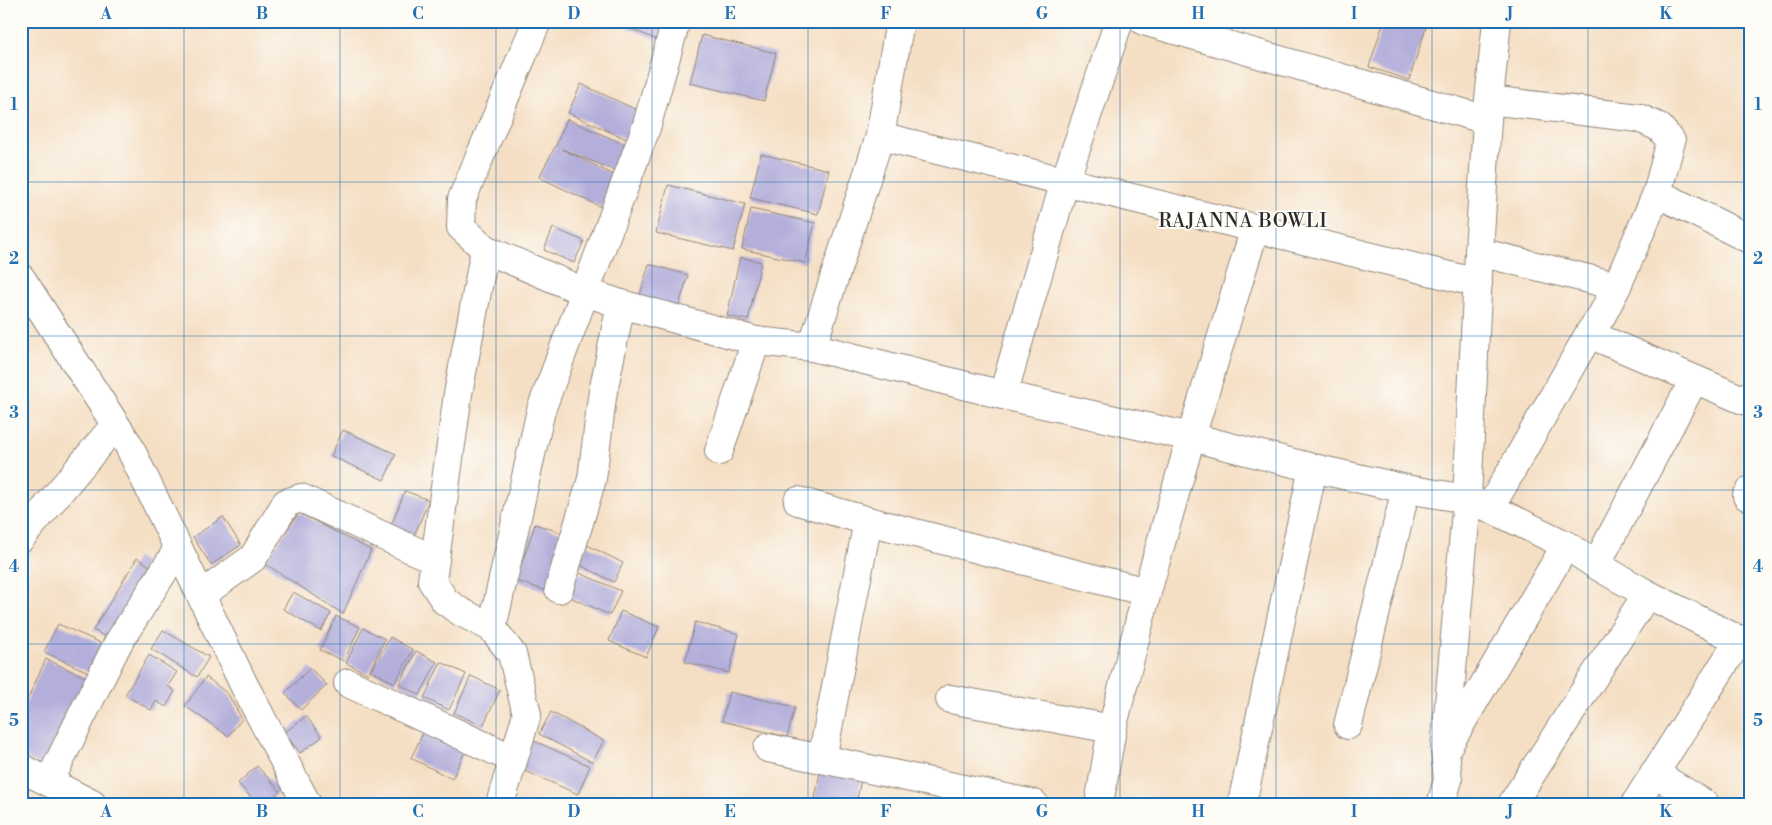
<svg xmlns="http://www.w3.org/2000/svg" width="1772" height="825" font-family="'Libre Bodoni',serif">
  <style>
    .building { fill: #b3aeda }
    .lines { fill: none; stroke-linecap: round; stroke-linejoin: round }
    .minor-casing { stroke: #908578; stroke-width: 30 }
    .minor { stroke: #fff; stroke-width: 28 }
    .grid { fill: none; stroke: #1f6fb2; stroke-width: 1; stroke-opacity: 0.55 }
    .labels { text-anchor: middle; stroke-width: 4; stroke-linejoin: round; paint-order: stroke }
    .neighbourhood-label { font-size: 19px; letter-spacing: 1px; fill: #2b2b2b; stroke: #fdfcf7 }
    .neatline { fill: none; stroke: #1f6fb2; stroke-width: 2 }
    .grid-label { font-size: 16px; text-anchor: middle; font-weight: bold; fill: #1f6fb2 }
  </style>
  <rect width="100%" height="100%" fill="#fdfcf7"/>
  <filter id="ink" filterUnits="userSpaceOnUse"><feTurbulence type="fractalNoise" baseFrequency=".02" numOctaves="2"/><feDisplacementMap in="SourceGraphic" scale="10" xChannelSelector="R" yChannelSelector="G"/><feConvolveMatrix kernelMatrix="1 2 1 2 8 2 1 2 1" color-interpolation-filters="sRGB"/></filter>
  <filter id="wash" filterUnits="userSpaceOnUse"><feTurbulence type="fractalNoise" baseFrequency=".0096" numOctaves="4" result="noise"/><feDisplacementMap in="SourceGraphic" scale="20" xChannelSelector="R" yChannelSelector="G"/><feGaussianBlur stdDeviation="1.12" result="paint"/><feColorMatrix in="noise" values="0 0 0 0 0 0 0 0 0 0 0 0 0 0 0 0 0 1.4 0 .05"/><feComposite in="paint" operator="in"/></filter>
  <g filter="url(#wash)">
    <rect width="100%" height="100%" fill="#f5dfc4"/>
    <g id="blocks">
      <g class="building">
        <path d="M612,21H669L660,41Z"/>
        <path d="M1384,21H1428L1409,80L1369,67Z"/>
        <path d="M702,35L776,53L764,101L690,83Z"/>
        <path d="M581,84L637,110L631,141L568,113Z"/>
        <path d="M567,119L626,145L616,171L562,149L618,177L603,208L539,177L556,145Z"/>
        <path d="M761,154L829,170L818,214L750,198Z"/>
        <path d="M668,185L745,204L733,251L656,233Z"/>
        <path d="M751,209L815,223L805,263L742,249Z"/>
        <path d="M553,228L584,241L574,263L544,250Z"/>
        <path d="M740,257L761,262L748,320L727,316Z"/>
        <path d="M649,264L688,275L678,309L639,298Z"/>
        <path d="M343,430L396,454L384,480L331,456Z"/>
        <path d="M405,491L429,500L413,538L390,528Z"/>
        <path d="M299,513L371,550L343,614L264,563Z"/>
        <path d="M223,517L241,545L211,565L193,537Z"/>
        <path d="M535,524L566,534L547,591L516,581Z"/>
        <path d="M587,545L623,563L614,582L578,564Z"/>
        <path d="M137,558L158,571L115,642L93,630Z"/>
        <path d="M575,571L621,591L610,615L565,595Z"/>
        <path d="M293,592L331,613L321,631L283,609Z"/>
        <path d="M621,611L659,627L646,657L609,641Z"/>
        <path d="M336,616L360,627L344,661L320,650Z"/>
        <path d="M695,622L739,634L729,673L685,662Z"/>
        <path d="M58,624L110,647L97,676L44,652Z"/>
        <path d="M363,628L385,639L368,674L346,663Z"/>
        <path d="M163,630L209,657L197,677L151,649Z"/>
        <path d="M390,637L413,650L395,683L371,671Z"/>
        <path d="M416,651L437,662L420,695L399,684Z"/>
        <path d="M149,655L177,672L168,686L175,691L166,707L156,701L151,710L125,695Z"/>
        <path d="M46,659L94,681L53,770L21,756V713Z"/>
        <path d="M441,662L466,674L449,710L424,698Z"/>
        <path d="M310,668L327,685L301,710L285,693Z"/>
        <path d="M471,676L500,690L483,726L454,713Z"/>
        <path d="M206,677L228,694L242,719L228,736L185,706Z"/>
        <path d="M729,692L795,707L787,737L722,721Z"/>
        <path d="M551,712L604,741L592,762L539,734Z"/>
        <path d="M306,716L322,737L300,753L284,733Z"/>
        <path d="M426,727L467,747L452,779L411,758Z"/>
        <path d="M530,739L590,766L578,794L518,768Z"/>
        <path d="M822,762L863,770L856,804H814Z"/>
        <path d="M257,766L280,791L266,804H257L238,783Z"/>
      </g>
    </g>
  </g>
  <g filter="url(#ink)">
    <use href="#blocks" fill-opacity="0" stroke="#908578" stroke-width="1"/>
    <g class="lines">
      <g class="minor-casing">
        <g id="minor">
          <path d="M537,21L462,199L461,227L485,249L585,292L621,304L756,341L812,347L1003,395L1191,437L1313,468L1406,489L1467,499L1490,508L1566,545L1596,565L1647,594L1751,646"/>
          <path d="M1144,21L1487,120"/>
          <path d="M1489,100L1639,118L1659,127L1671,141L1657,193L1617,286L1602,315L1589,334L1490,508"/>
          <path d="M880,136L1478,283"/>
          <path d="M1657,193L1751,240"/>
          <path d="M485,249L458,394L432,581L445,601L461,612L492,628"/>
          <path d="M1479,252L1617,286"/>
          <path d="M21,278L128,444L244,685L307,804"/>
          <path d="M1589,334L1743,400L1751,394"/>
          <path d="M812,347L880,136L900,21"/>
          <path d="M1003,395L1065,181L1119,21"/>
          <path d="M719,451L756,341"/>
          <path d="M1747,496L1751,490"/>
          <path d="M798,501L868,521L1147,592"/>
          <path d="M21,538L115,425"/>
          <path d="M1596,565L1694,380"/>
          <path d="M559,589L592,479L602,397L621,304"/>
          <path d="M201,595L253,558L286,503L301,498L435,560"/>
          <path d="M348,683L513,759"/>
          <path d="M950,699L1112,729"/>
          <path d="M1348,725L1406,489"/>
          <path d="M1449,744L1566,545"/>
          <path d="M768,748L822,759L868,521"/>
          <path d="M822,759L1034,804"/>
          <path d="M21,768L92,804"/>
          <path d="M1654,773L1705,804"/>
          <path d="M49,782L118,643L178,549"/>
          <path d="M500,804L527,714L512,654L492,628L541,410L646,128L676,21"/>
          <path d="M1099,804L1112,729L1147,592L1191,437L1255,228"/>
          <path d="M1242,804L1313,468"/>
          <path d="M1441,804L1448,780L1445,750L1467,499L1479,252L1487,120L1497,21"/>
          <path d="M1512,804L1647,594"/>
          <path d="M1635,804L1740,639"/>
        </g>
      </g>
      <use href="#minor" class="minor"/>
    </g>
  </g>
  <path class="grid" d="M184,21V804M340,21V804M496,21V804M652,21V804M808,21V804M964,21V804M1120,21V804M1276,21V804M1432,21V804M1588,21V804M21,182H1751M21,336H1751M21,490H1751M21,644H1751"/>
  <g class="labels">
    <g class="neighbourhood-label">
      <text x="1243" y="227">RAJANNA BOWLI</text>
    </g>
  </g>
  <rect width="1772" height="825" fill="none" stroke="#fdfcf7" stroke-width="55"/>
  <rect x="28" y="28" width="1716" height="770" class="neatline"/>
  <g class="grid-label">
    <text x="106" y="19">A</text>
    <text x="262" y="19">B</text>
    <text x="418" y="19">C</text>
    <text x="574" y="19">D</text>
    <text x="730" y="19">E</text>
    <text x="886" y="19">F</text>
    <text x="1042" y="19">G</text>
    <text x="1198" y="19">H</text>
    <text x="1354" y="19">I</text>
    <text x="1510" y="19">J</text>
    <text x="1666" y="19">K</text>
    <text x="14" y="110">1</text>
    <text x="1758" y="110">1</text>
    <text x="14" y="264">2</text>
    <text x="1758" y="264">2</text>
    <text x="14" y="418">3</text>
    <text x="1758" y="418">3</text>
    <text x="14" y="572">4</text>
    <text x="1758" y="572">4</text>
    <text x="14" y="726">5</text>
    <text x="1758" y="726">5</text>
    <text x="106" y="817">A</text>
    <text x="262" y="817">B</text>
    <text x="418" y="817">C</text>
    <text x="574" y="817">D</text>
    <text x="730" y="817">E</text>
    <text x="886" y="817">F</text>
    <text x="1042" y="817">G</text>
    <text x="1198" y="817">H</text>
    <text x="1354" y="817">I</text>
    <text x="1510" y="817">J</text>
    <text x="1666" y="817">K</text>
  </g>
</svg>
